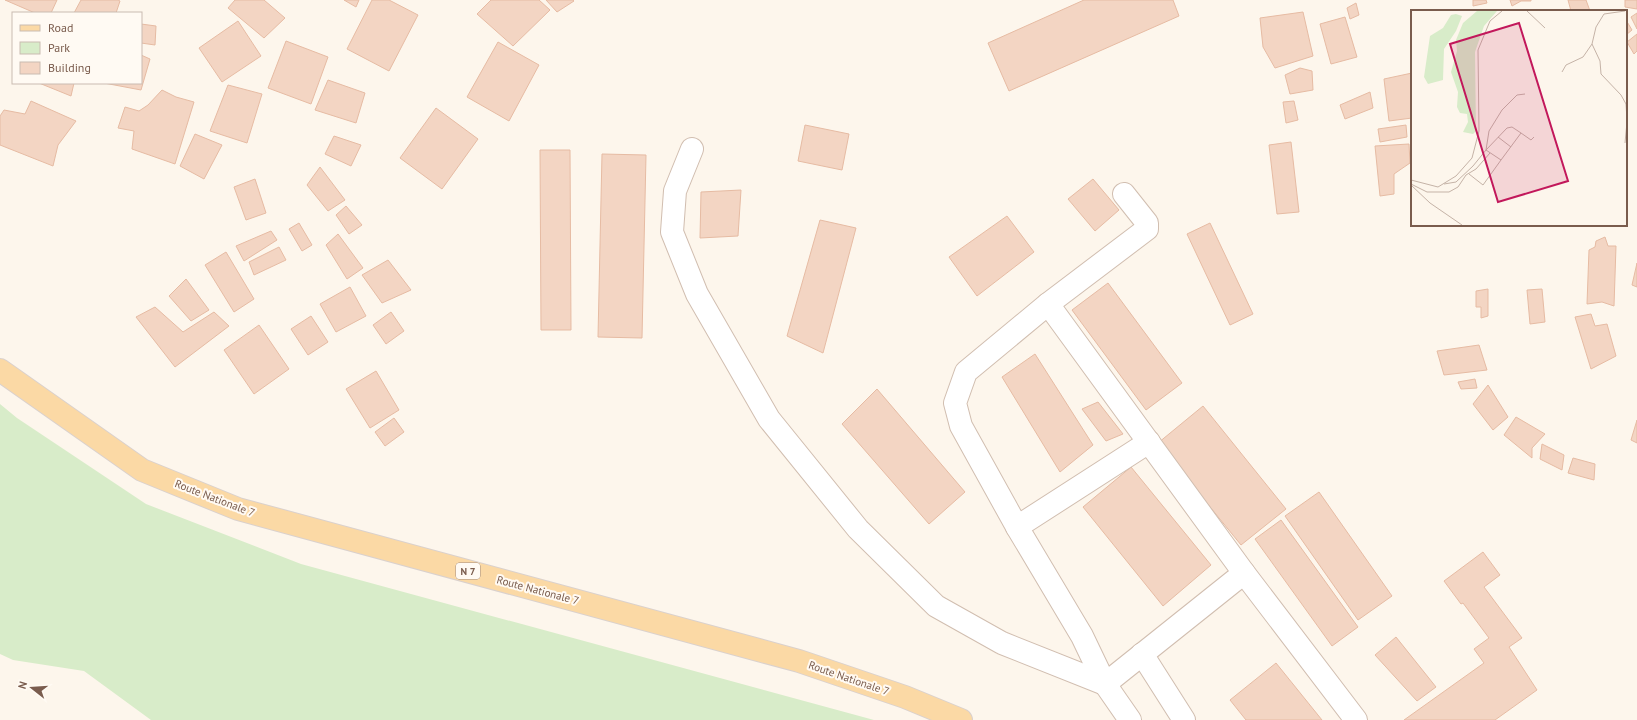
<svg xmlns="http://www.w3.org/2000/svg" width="1637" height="720" font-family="'PT Sans',sans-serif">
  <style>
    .green { fill: #d8ecc9 }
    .building { fill: #f3d5c3; stroke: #e6bba3 }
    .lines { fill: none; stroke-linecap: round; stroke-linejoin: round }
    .minor-casing { stroke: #d1beb0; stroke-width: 24 }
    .major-casing { stroke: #dad1cd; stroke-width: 24 }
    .minor { stroke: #fff; stroke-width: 22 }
    .major { stroke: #fbd9a5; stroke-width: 22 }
    .labels { text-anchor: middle; stroke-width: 4; stroke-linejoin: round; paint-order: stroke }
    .shield { fill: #fffaf3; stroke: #a28b7f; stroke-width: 1 }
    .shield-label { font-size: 10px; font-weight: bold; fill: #7a5c4d }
    .street-label { font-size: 11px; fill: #7a5c4d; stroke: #fffaf3 }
    .inset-road { fill: none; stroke: #c5b3a7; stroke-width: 1 }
    .view { fill: #c2185b; fill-opacity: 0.15; stroke: #c2185b; stroke-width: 2 }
    .inset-edge { fill: none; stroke: #7a5c4d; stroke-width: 2 }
  </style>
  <rect width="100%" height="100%" fill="#fdf6ec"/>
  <path class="green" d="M0,404L17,418L146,504L301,564L874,720H151L84,671L13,660L0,654Z"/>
  <g class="building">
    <path d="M5,0H57L51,13H35Z"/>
    <path d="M81,0H118L120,1L116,13H74Z"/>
    <path d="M235,0H264L285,18L264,38L228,8Z"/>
    <path d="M344,0H359L356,7Z"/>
    <path d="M372,0H389L418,15L389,71L347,49Z"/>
    <path d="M491,0H539L550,10L513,46L477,14Z"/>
    <path d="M546,0H573L574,1L557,12Z"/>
    <path d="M1084,0H1173L1179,16L1009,91L988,43Z"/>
    <path d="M1473,0H1486L1487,3L1473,6Z"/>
    <path d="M1510,0H1531V1H1521L1512,6Z"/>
    <path d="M1568,0H1586L1590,11H1571Z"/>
    <path d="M1625,0H1637V9L1625,7Z"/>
    <path d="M1356,3L1359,15L1350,19L1347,8Z"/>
    <path d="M1303,12L1313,56L1275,68L1263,47L1260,18Z"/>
    <path d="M1637,13V29L1631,17Z"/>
    <path d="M1345,17L1357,57L1331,64L1320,24Z"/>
    <path d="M1626,20L1632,30L1626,35Z"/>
    <path d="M238,21L261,56L222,82L199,48Z"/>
    <path d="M141,24L156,26L155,45L141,43Z"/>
    <path d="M1637,34V51L1634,54L1627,42Z"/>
    <path d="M286,41L328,57L311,104L268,88Z"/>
    <path d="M498,42L539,65L509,121L467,97Z"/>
    <path d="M141,55L150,59L141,90L104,83H141Z"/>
    <path d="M1300,68L1312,71L1313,90L1290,94L1285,75Z"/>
    <path d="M1412,73V118L1389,121L1384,79Z"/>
    <path d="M328,80L365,93L356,123L315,110Z"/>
    <path d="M39,83H74L71,96Z"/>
    <path d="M228,85L262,94L247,143L210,131Z"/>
    <path d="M162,90L176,97L194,102L175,164L132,149L134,131L118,128L125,107L139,111L148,105Z"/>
    <path d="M1370,92L1373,108L1345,119L1340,105Z"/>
    <path d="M31,101L76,121L58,145L53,166L0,145V116L4,110L25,114Z"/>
    <path d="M1294,101L1298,120L1286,123L1283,102Z"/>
    <path d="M436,108L478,139L442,189L400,158Z"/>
    <path d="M805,125L849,134L842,170L798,161Z"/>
    <path d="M1406,125L1407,137L1380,142L1378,129Z"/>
    <path d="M195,134L222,145L204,179L180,166Z"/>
    <path d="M334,136L361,145L351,166L325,154Z"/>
    <path d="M1291,142L1299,212L1277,214L1269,145Z"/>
    <path d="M1409,144L1410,163L1394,174V194L1380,196L1375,146Z"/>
    <path d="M540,150H570L571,330H541Z"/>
    <path d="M602,154L646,155L642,338L598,337Z"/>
    <path d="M320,167L345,200L328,211L307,185Z"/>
    <path d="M255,179L266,213L246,220L234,187Z"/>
    <path d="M1093,179L1119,210L1095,231L1068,199Z"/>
    <path d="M741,190L738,236L700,238L701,192Z"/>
    <path d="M346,206L362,225L349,234L336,215Z"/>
    <path d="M1007,216L1034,252L977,296L949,257Z"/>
    <path d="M820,220L856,228L823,353L787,336Z"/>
    <path d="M299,223L312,245L302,251L289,229Z"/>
    <path d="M1210,223L1253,314L1230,325L1187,234Z"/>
    <path d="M271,231L277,240L244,261L236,246Z"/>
    <path d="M338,234L363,268L347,279L326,245Z"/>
    <path d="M1605,237L1608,246H1616L1614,306L1602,302L1587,304L1589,250L1595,247L1596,241Z"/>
    <path d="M279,247L286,260L254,275L249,262Z"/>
    <path d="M226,252L254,299L234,312L205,265Z"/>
    <path d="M388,260L411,290L382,303L362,275Z"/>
    <path d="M1637,263V287L1632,285Z"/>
    <path d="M186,279L209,310L191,321L169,296Z"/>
    <path d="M1108,283L1182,383L1146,410L1072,310Z"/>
    <path d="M350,287L366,316L336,332L320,304Z"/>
    <path d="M1488,289V316L1481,318V307H1476V291Z"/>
    <path d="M1542,289L1545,322L1530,324L1527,290Z"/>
    <path d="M155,307L183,332L214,312L229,326L175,367L136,317Z"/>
    <path d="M391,312L404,331L386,344L373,325Z"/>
    <path d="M1591,314L1595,326L1607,324L1616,356L1591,369L1575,317Z"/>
    <path d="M311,316L328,342L308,355L291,329Z"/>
    <path d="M259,325L289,369L254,394L224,350Z"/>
    <path d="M1479,345L1487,370L1444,375L1437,351Z"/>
    <path d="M1035,354L1093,445L1060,472L1002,377Z"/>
    <path d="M376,371L399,410L370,428L346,389Z"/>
    <path d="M1475,379L1477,388L1461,389L1458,382Z"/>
    <path d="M1488,385L1508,417L1493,430L1473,404Z"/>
    <path d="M877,389L965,492L929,524L842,424Z"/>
    <path d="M1098,402L1123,434L1106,441L1082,409Z"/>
    <path d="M1203,406L1286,509L1241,545L1158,443Z"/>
    <path d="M1516,417L1545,434L1532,448V458L1504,435Z"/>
    <path d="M394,418L404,432L385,446L375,432Z"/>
    <path d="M1637,420V443L1631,440Z"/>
    <path d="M1542,444L1564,455L1562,470L1540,459Z"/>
    <path d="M1573,458L1595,464L1594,480L1568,473Z"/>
    <path d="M1131,467L1211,565L1163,606L1083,507Z"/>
    <path d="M1319,492L1392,596L1358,620L1285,516Z"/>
    <path d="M1281,520L1358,627L1332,646L1255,539Z"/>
    <path d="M1483,552L1500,575L1484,587L1522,638L1509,647L1537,690L1495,720H1404L1484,663L1474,649L1489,638L1463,603L1461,604L1444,581Z"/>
    <path d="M1396,637L1436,687L1417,701L1375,655Z"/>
    <path d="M1276,663L1322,720H1246L1230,700Z"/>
  </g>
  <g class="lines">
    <g class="minor-casing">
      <g id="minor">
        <path d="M692,149L675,191L672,232L697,294L769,419L858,529L936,606L1002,643L1105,684"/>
        <path d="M1048,304L1147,229V223L1124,194"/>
        <path d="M1017,527L1149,442"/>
        <path d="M1244,573L1356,720"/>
        <path d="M1142,654L1184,720"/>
        <path d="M1105,684L1244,573L1048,304L966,372L955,403L961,426L1017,527L1082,636L1105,684L1130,720"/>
      </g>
    </g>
    <g class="major-casing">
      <path id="major" d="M0,370L142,470L238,509L799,661L905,697L961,720"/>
    </g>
    <use href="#minor" class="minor"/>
    <use href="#major" class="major"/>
  </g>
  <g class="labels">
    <rect class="shield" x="456" y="563" width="24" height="16" rx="3"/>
    <g class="shield-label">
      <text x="468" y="575">N 7</text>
    </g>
    <g class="street-label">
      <text transform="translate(215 498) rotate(21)" y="4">Route Nationale 7</text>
      <text transform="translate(538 590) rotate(15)" y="4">Route Nationale 7</text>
      <text transform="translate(849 678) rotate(19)" y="4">Route Nationale 7</text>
    </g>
  </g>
  <g transform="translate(1411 10)">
    <rect width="216" height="216" fill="#fdf6ec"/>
    <path d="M66,1H86L73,16L64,42L65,121L62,124L52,122L57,112L56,104L49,103L46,97L47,82L40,62L46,41L45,30L52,13ZM45,4L51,6L45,21L33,39L32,70L17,74L13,67L19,26L32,18L40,5Z" fill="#d8ecc9"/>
    <path class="inset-road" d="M116,1L134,18M214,1L193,4L185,17L181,34L189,51L190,64L210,85L215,94L216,110M151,62L155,55L172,47L181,34M110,123L120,130L123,127M87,127L100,137M214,133L216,112M75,140L78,121L91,100L106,85L114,84M58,164L72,175L90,150M0,170L27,177L45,166L61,148L68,121L67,40L79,11L91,1M0,174L16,182H38L47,177L55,165L65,159L79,143M33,174L45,172L62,156L75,140L96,118L101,117L110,123L90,150L75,140M0,175L19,193L51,215"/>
    <path class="view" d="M108,13L157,171L87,192L39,34Z"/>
    <rect width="216" height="216" class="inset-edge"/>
  </g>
  <rect x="12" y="12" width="130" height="72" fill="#fffaf3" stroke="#cabbb1"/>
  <rect x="20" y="25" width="20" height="6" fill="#fbd9a5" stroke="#cabbb1"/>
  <text x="48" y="32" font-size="12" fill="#7a5c4d">Road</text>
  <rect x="20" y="42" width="20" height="12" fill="#d8ecc9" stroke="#cabbb1"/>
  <text x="48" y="52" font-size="12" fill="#7a5c4d">Park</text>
  <rect x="20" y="62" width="20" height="12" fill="#f3d5c3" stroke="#cabbb1"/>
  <text x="48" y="72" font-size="12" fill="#7a5c4d">Building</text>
  <g transform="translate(32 688) rotate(287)" stroke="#fffaf3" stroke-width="3" paint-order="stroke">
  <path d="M0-3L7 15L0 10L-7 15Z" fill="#7a5c4d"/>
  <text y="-6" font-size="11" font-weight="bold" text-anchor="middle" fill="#7a5c4d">N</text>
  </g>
</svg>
